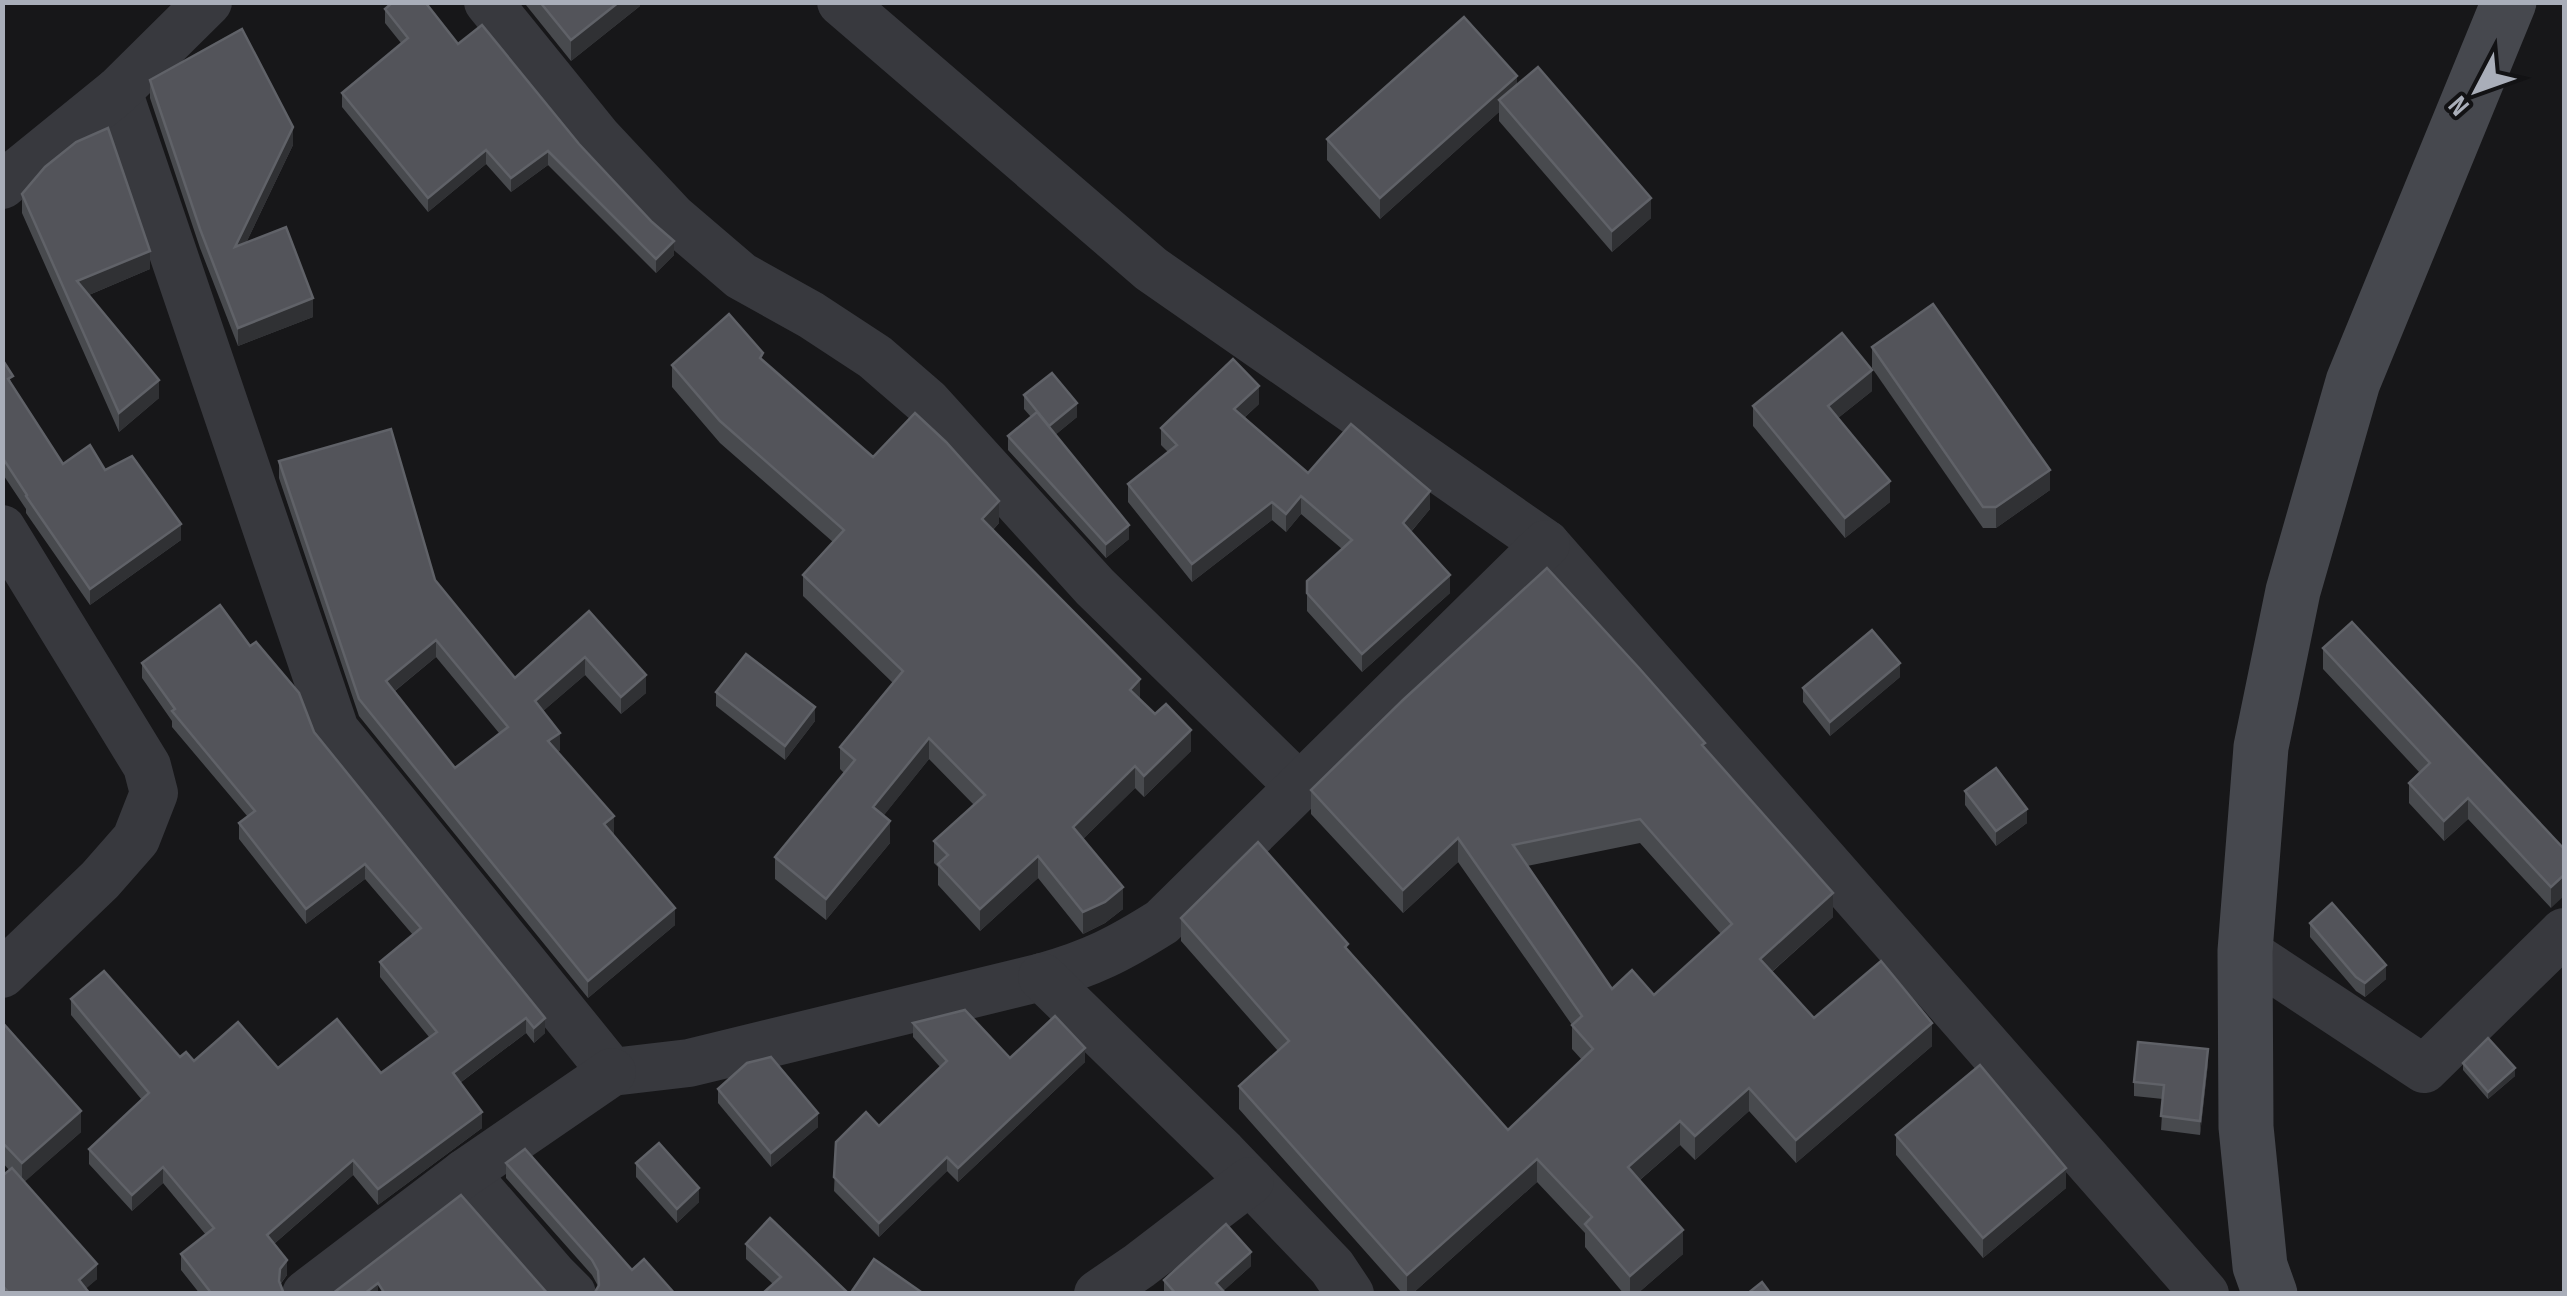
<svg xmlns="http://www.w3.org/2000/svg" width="2567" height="1296" font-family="'Sofia Sans Condensed',sans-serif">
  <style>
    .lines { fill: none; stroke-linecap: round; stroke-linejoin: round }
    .street { stroke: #38393e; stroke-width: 48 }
    .secondary { stroke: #46484e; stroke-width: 55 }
    .wall { fill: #484a4e; fill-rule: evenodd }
    .shaded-wall { fill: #303134 }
    .building { fill: #53545a; stroke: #606268; stroke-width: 2.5; fill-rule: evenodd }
  </style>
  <rect width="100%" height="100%" fill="#171719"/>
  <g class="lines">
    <g class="street">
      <path d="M488,2L599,139L672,217L741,276L811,315L875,357L927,402L1095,587L1300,787"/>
      <path d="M841,2L1151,269L1546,544L2205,1294"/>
      <path d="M118,91L335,730L612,1072L689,1063L1042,977C1092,963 1119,949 1162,922L1546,544"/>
      <path d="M2,185L118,91L208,2"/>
      <path d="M2,529L147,766L154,793L136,839L100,880L2,974"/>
      <path d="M2245,951L2424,1069L2564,932"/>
      <path d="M1042,977L1223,1153L1332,1267L1350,1294"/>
      <path d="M465,1173L553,1275L572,1294"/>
      <path d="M306,1294L465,1173L612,1072"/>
      <path d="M1098,1294L1139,1266L1250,1181"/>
    </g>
    <path class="secondary" d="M2270,1294L2260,1266L2246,1127L2245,951L2261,747L2293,591L2353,382L2509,2"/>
  </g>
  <g class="wall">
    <path d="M526,2H640V6L571,61L526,5Z"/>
    <path d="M385,9L458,44L579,144L674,255L656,273L548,165L511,192L486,164L428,212L342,107V93L401,43L385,23Z"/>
    <path d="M150,80L293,145L246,243L313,317L238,346L200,248L150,98Z"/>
    <path d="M1517,85L1651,218L1612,252L1499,121V112L1380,219L1327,160V139Z"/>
    <path d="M22,194L150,269L89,295L159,398L119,432L22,213Z"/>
    <path d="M1872,347L2050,490L1996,528H1983L1872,368Z"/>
    <path d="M2,359L13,387L63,464L105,470L181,540L90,605L26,513V509L2,473Z"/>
    <path d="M763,360L873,457L999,523L993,530L1140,700L1191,751L1144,797L1135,788L1083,839L1123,909L1105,923L1083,934L1038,878L980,931L938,885V867L934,863V841L974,805L929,759L883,816L890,843L826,920L775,879V857L844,773L840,769V747L893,683L803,596V575L833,542L720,443L672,387V365Z"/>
    <path d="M1872,391L1838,418L1890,502L1845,538L1753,426V406Z"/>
    <path d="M1024,395L1077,417L1055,435L1129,539L1106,558L1008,450V436L1031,417L1024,409Z"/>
    <path d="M1259,404L1244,418L1308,473L1430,509L1411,532L1450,593L1362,672L1307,611V581L1342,549L1301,514L1286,532L1272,520L1192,582L1128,502V484L1168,452L1161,445V428Z"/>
    <path d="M279,461L435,580L515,678L589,611L646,693L621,714L585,675L543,711L560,750L558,752L675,925L588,998L359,716L279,478ZM436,657L499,733L455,768L395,691Z"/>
    <path d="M2323,648L2564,849L2551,908L2468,819L2444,841L2409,803V783L2420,773L2323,669Z"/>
    <path d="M142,663L314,732L545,1033L534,1043L526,1033L460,1083L482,1128L378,1205L353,1175L274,1244L287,1275L280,1285L284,1294H200L181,1270V1254L206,1235L163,1183L132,1211L89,1164V1149L142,1100L71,1015V999L180,1057L194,1061L278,1068L381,1073L429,1037L380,977V962L413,935L365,879L306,924L239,839V823L248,817L172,727V721L142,678Z"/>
    <path d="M1900,677L1830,736L1803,702V688Z"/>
    <path d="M716,692L815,721L785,760L716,706Z"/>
    <path d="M1705,748L1833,917L1772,972L1814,1018L1932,1046L1796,1163L1749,1111L1695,1160L1680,1145L1640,1180L1683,1254L1637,1294H1624L1585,1247V1233L1537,1182L1412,1294H1403L1239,1109V1086L1278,1051L1181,941V918L1348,950L1508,1130L1582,1060L1572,1049V1025L1458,862L1403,913L1311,814V790ZM1640,843L1721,934L1654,995L1612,989L1527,866Z"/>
    <path d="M1965,791L2027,823L1996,846L1965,805Z"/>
    <path d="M2310,923L2386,979L2365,997L2356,991L2310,937Z"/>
    <path d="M2,1022L81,1132L24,1182L97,1279L86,1288L90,1294H2V1176L9,1170L2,1162Z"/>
    <path d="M913,1023L1010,1058L1085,1062L958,1182L947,1171L879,1237L834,1191L836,1142L879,1126L940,1067L913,1037Z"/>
    <path d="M2208,1063L2200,1135L2161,1130L2163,1099L2134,1096V1082Z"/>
    <path d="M2463,1063L2515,1076L2488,1099L2463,1070Z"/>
    <path d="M718,1089L818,1127L771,1167L718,1103Z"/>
    <path d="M1896,1135L2066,1188L1983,1258L1896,1155Z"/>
    <path d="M506,1163L632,1270L598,1286L592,1275L506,1178Z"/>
    <path d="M636,1163L699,1202L677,1223L636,1177Z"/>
    <path d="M746,1244L849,1294L773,1284L746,1259Z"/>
    <path d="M1251,1266L1223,1291L1226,1294H1164V1280Z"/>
  </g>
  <g class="shaded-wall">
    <path d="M619,2H640V6L571,61V40Z"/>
    <path d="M1517,76V96L1499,100V112L1380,219V198Z"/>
    <path d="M293,127V145L235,266V247Z"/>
    <path d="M486,150V164L428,212V198Z"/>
    <path d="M548,151V165L511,192V178Z"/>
    <path d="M1651,198V218L1612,252V231Z"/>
    <path d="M674,241V255L656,273V259Z"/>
    <path d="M150,251V269L77,300V281Z"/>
    <path d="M313,298V317L238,346V328Z"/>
    <path d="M1872,370V391L1828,426V406Z"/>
    <path d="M159,380V398L119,432V413Z"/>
    <path d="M1259,386V404L1234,427V409Z"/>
    <path d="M1077,403V417L1049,440V426Z"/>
    <path d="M2050,470V490L1996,528V507Z"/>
    <path d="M1890,481V502L1845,538V518Z"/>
    <path d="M1430,491V509L1403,541V523Z"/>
    <path d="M1301,496V514L1286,532V514Z"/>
    <path d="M999,501V523L982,541V519Z"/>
    <path d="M1272,502V520L1192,582V564Z"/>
    <path d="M181,524V540L90,605V589Z"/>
    <path d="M1129,525V539L1106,558V544Z"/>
    <path d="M1450,575V593L1362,672V654Z"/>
    <path d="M436,640V657L386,698V681Z"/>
    <path d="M585,657V675L535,718V701Z"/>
    <path d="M1900,663V677L1830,736V722Z"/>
    <path d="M646,675V693L621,714V697Z"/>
    <path d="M1140,679V700L1130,690Z"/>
    <path d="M815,707V721L785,760V746Z"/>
    <path d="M1191,730V751L1144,797V776Z"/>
    <path d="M560,733V750L548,759V741Z"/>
    <path d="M929,738V759L873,829V807Z"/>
    <path d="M1135,766V788L1073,849V827Z"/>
    <path d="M2468,798V819L2444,841V821Z"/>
    <path d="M2027,809V823L1996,846V831Z"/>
    <path d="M614,816V834L604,842V824Z"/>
    <path d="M890,821V843L826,920V899Z"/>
    <path d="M1458,838V862L1403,913V890Z"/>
    <path d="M1038,856V878L980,931V909Z"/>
    <path d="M365,864V879L306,924V909Z"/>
    <path d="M2564,875V896L2551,908V887Z"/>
    <path d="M1123,887V909L1105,923L1083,934V912Z"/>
    <path d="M1833,893V917L1760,982V959Z"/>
    <path d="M675,908V925L588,998V981Z"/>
    <path d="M2386,965V979L2365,997V983Z"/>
    <path d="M526,1018V1033L453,1088V1073Z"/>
    <path d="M545,1018V1033L534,1043V1028Z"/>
    <path d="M1932,1023V1046L1796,1163V1140Z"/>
    <path d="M1085,1048V1062L958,1182V1168Z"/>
    <path d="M2208,1049V1063L2200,1135V1121Z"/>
    <path d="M2515,1068V1076L2488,1099V1092Z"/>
    <path d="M1749,1088V1111L1695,1160V1136Z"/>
    <path d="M81,1111V1132L22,1184V1163Z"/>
    <path d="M482,1112V1128L378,1205V1189Z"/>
    <path d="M818,1113V1127L771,1167V1153Z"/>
    <path d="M1680,1121V1145L1628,1190V1167Z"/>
    <path d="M947,1157V1171L879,1237V1223Z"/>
    <path d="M1537,1159V1182L1412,1294H1407V1275Z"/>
    <path d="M353,1160V1175L267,1250V1235Z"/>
    <path d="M163,1167V1183L132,1211V1195Z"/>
    <path d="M2066,1168V1188L1983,1258V1238Z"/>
    <path d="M699,1188V1202L677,1223V1209Z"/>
    <path d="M1683,1230V1254L1637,1294H1630V1276Z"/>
    <path d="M1251,1252V1266L1220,1294L1216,1283Z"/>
    <path d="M287,1260V1275L280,1284L279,1281L280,1269Z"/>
    <path d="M97,1264V1279L80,1294L79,1280Z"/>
    <path d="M378,1283V1294H364Z"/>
  </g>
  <g class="building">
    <path d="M393,2H425L458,44L482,25L579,144L652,222L674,241L656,259L548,151L511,178L486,150L428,198L342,93L408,38L385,9Z"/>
    <path d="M540,2H619L571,40Z"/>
    <path d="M1464,17L1517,76L1380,198L1327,139Z"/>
    <path d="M242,29L293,127L235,247L286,227L313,298L238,328L200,229L150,80Z"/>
    <path d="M1538,67L1651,198L1612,231L1499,100Z"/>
    <path d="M108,128L150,251L77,281L159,380L119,413L22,194L45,167L76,142Z"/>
    <path d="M1933,304L2050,470L1996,507H1983L1872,347Z"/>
    <path d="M729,314L763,353L760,358L873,457L915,413L946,442L999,501L982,519L1140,679L1130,690L1155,714L1166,704L1191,730L1144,776L1135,766L1073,827L1123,887L1105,902L1083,912L1038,856L980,909L938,864L948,855L934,841L985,795L929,738L873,807L890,821L826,899L775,857L855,760L840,747L903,671L803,575L844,530L720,421L672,365Z"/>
    <path d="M1842,333L1872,370L1828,406L1890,481L1845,518L1753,406Z"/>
    <path d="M2,359L13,376L8,379L63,464L90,445L105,470L132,456L181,524L90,589L26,496L27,495L2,457Z"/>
    <path d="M1233,359L1259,386L1234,409L1308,473L1351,424L1430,491L1403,523L1450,575L1362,654L1307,593V581L1352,540L1301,496L1286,514L1272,502L1192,564L1128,484L1177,445L1161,428Z"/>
    <path d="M1052,373L1077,403L1049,426L1024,395Z"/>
    <path d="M1037,412L1129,525L1106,544L1008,436Z"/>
    <path d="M391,429L435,580L515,678L589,611L646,675L621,697L585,657L535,701L560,733L548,741L614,816L604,824L675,908L588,981L359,699L279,461ZM436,640L508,727L455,768L386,681Z"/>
    <path d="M1547,568L1639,668L1705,743L1702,745L1833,893L1760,959L1814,1018L1881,961L1932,1023L1796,1140L1749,1088L1695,1136L1680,1121L1628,1167L1683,1230L1630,1276L1585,1224L1592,1217L1537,1159L1407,1275L1239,1086L1289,1041L1181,918L1258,842L1348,944L1345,947L1508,1130L1593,1049L1572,1025L1582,1016L1458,838L1403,890L1311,790L1403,700ZM1640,819L1732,924L1654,995L1632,970L1612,989L1513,845Z"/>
    <path d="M220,605L250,646L256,642L299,693L314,732L545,1018L534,1028L526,1018L453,1073L482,1112L378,1189L353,1160L267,1235L287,1260L280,1269L279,1281L284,1294H212L181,1254L214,1228L163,1167L132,1195L89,1149L149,1093L71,999L104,971L180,1057L186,1052L194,1061L238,1022L278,1068L337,1019L381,1073L437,1032L380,962L421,928L365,864L306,909L239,823L255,811L172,711L175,709L142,663Z"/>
    <path d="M2352,622L2564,849V875L2551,887L2468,798L2444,821L2409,783L2430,763L2323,648Z"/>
    <path d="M1872,630L1900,663L1830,722L1803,688Z"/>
    <path d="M746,654L815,707L785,746L716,692Z"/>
    <path d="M1996,768L2027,809L1996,831L1965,791Z"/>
    <path d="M2332,903L2386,965L2365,983L2356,977L2310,923Z"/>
    <path d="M965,1010L1010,1058L1055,1016L1085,1048L958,1168L947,1157L879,1223L834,1177L836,1142L866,1112L879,1126L947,1061L913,1023Z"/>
    <path d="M2,1022L81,1111L22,1163L2,1142Z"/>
    <path d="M2488,1038L2515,1068L2488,1092L2463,1063Z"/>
    <path d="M2138,1042L2208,1049L2200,1121L2161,1116L2164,1085L2134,1082Z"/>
    <path d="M771,1057L818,1113L771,1153L718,1089L747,1063Z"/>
    <path d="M1980,1065L2066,1168L1983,1238L1896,1135Z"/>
    <path d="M659,1143L699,1188L677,1209L636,1163Z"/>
    <path d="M525,1149L632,1270L644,1259L675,1294H594L599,1285L598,1271L592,1260L506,1163Z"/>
    <path d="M12,1168L97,1264L79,1280L90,1294H10L2,1285V1176Z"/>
    <path d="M461,1195L548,1294H385L378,1283L364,1294H332Z"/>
    <path d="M770,1218L849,1294H762L781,1277L746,1244Z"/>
    <path d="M1226,1224L1251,1252L1216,1283L1226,1294H1176L1164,1280Z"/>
    <path d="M874,1259L924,1294H850Z"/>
    <path d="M1762,1282L1771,1294H1747Z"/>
  </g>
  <rect width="2567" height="1296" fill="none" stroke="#a9aeb9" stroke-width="10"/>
  <g transform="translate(2477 90) rotate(229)" stroke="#121214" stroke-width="8" paint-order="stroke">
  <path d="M0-8L18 38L0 25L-18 38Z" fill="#a9aeb9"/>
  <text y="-15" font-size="28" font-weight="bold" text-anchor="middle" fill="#a9aeb9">N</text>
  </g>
</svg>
